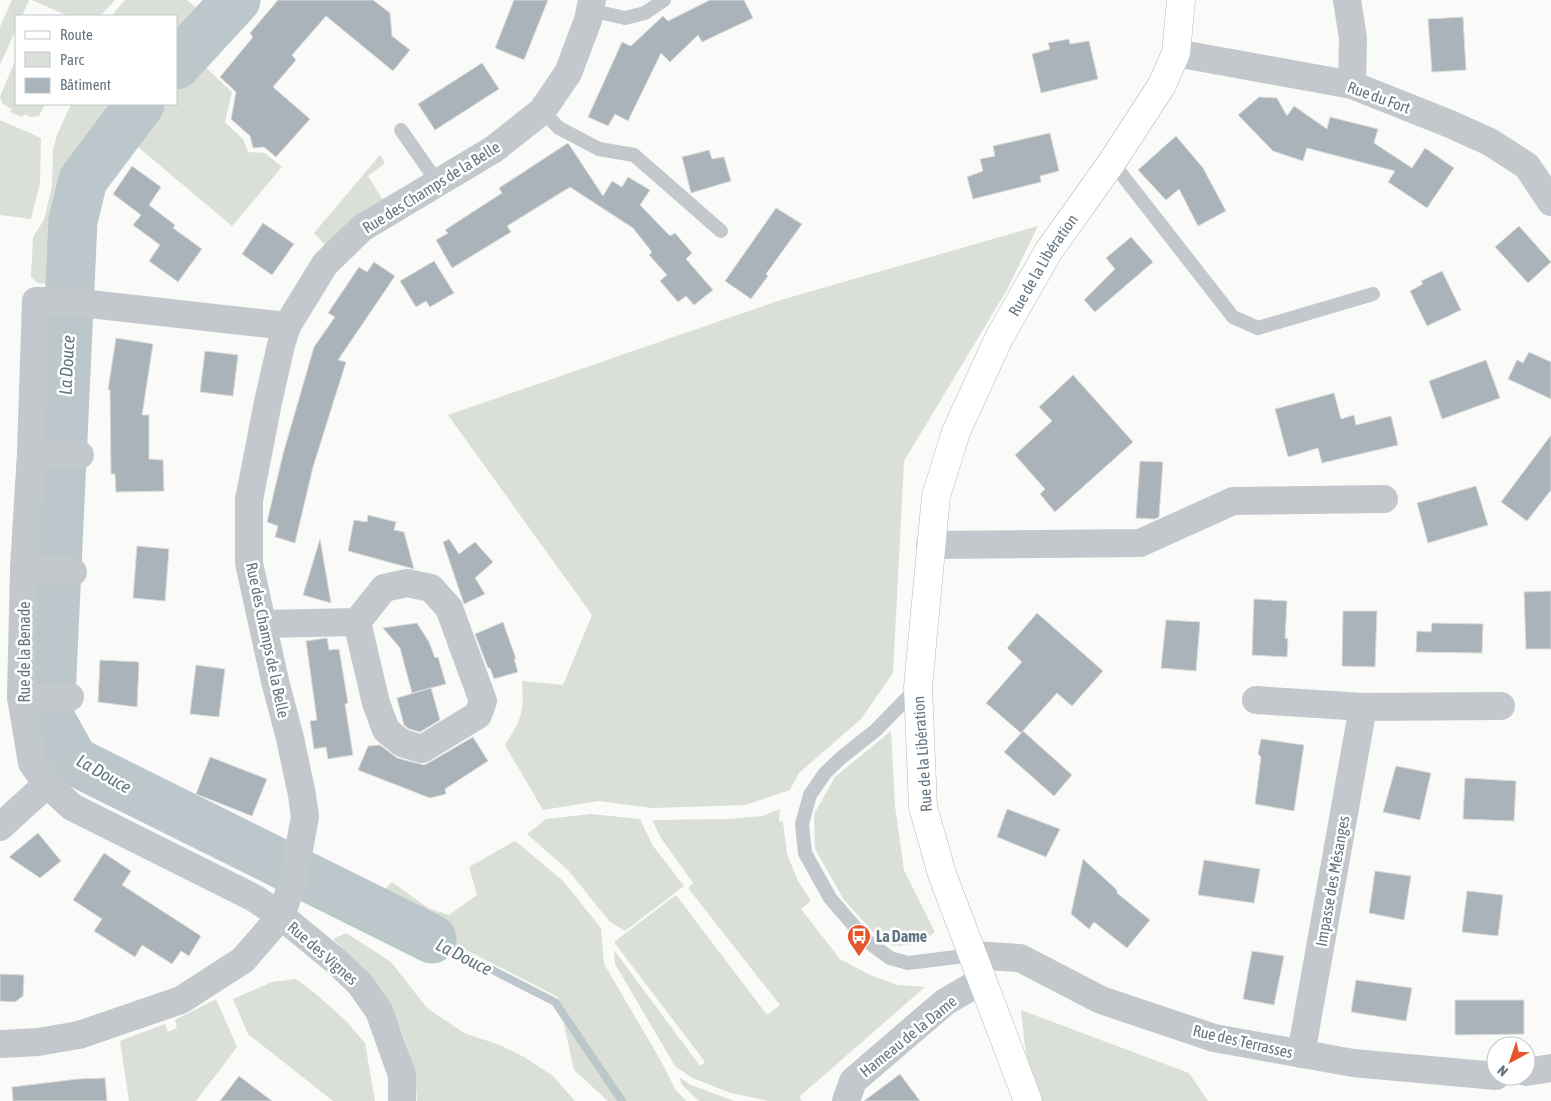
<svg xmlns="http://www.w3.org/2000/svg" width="1551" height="1101" font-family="'Asap Condensed',sans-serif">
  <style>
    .green { fill: #dadfd7 }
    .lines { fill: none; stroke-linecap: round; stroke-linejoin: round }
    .stream { stroke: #bbc7cb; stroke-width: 8 }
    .river { stroke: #bbc7cb; stroke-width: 49 }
    .building { fill: #aab3b9; stroke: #dcdcda }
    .secondary-casing { stroke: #b3babf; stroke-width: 29 }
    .lane { stroke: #c3c8cc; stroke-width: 14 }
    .street { stroke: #c3c8cc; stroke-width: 28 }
    .secondary { stroke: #fff; stroke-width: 28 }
    .labels { text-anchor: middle; stroke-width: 5; stroke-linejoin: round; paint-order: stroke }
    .street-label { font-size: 16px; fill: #657683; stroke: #fff }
    .poi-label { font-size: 16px; font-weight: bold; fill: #657683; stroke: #fff; text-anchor: start }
    .water-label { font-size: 18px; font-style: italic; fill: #60757c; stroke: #fff }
  </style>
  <rect width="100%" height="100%" fill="#fafaf8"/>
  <g class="green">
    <path d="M12,0H29L22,16H16V29L0,65V27Z"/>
    <path d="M32,0H115L100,16H68Z"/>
    <path d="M125,0H187L211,20L176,58V16H111Z"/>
    <path d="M16,58V104H45L39,116L31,117L24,114L22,117L10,112L12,109L3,104L0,97Z"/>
    <path d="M202,64L232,92L225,122L243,139L248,152L265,153L282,167L232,226L131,141L166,104H176V92Z"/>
    <path d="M71,104H134L80,178L70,219L66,285L38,283L31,277L33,237L44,220L52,186L53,150L57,135Z"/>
    <path d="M0,120L41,138L40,183L31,219L0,215Z"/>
    <path d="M380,155L385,163L368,176L384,202L325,245L314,233Z"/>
    <path d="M1038,226L1007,290L904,461L893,673L861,719L799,773L790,790L746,805L652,808L599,801L543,810L505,745C522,718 524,713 522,681L563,685L592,615L448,415L781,300Z"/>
    <path d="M891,731L895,806L904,870L935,932L919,944L893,946L875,934L844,900L815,849L814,814L835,777Z"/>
    <path d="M780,809L779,821L783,822L787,854L798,881L811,901L801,909L840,959L870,975L897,985L925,987L799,1097L802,1101H769L731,1093L692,1078L675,1066L615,964L614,950L700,1066L705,1062L614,942L676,895L767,1015L780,1005L688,888L693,883L661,838L652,820L728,819L763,816Z"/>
    <path d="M591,814L640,819L653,846L684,886L625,931L610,922L568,870L527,834L546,819Z"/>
    <path d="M515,841L562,880L601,928L604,964L661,1061L675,1089L686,1101H608L574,1070L558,997L372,902L392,882L428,908L449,915L477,895L469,867Z"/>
    <path d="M346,933L391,962L427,1008L464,1033L500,1045L524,1057L553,1076L575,1101H417C415,1053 394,1001 361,966C352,957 342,948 333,939Z"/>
    <path d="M296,979L316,994L346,1021L365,1043L375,1101H333L248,1034L233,999L272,982Z"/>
    <path d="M216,999L237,1047L196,1101H129L120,1041L165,1024L168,1032L177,1028L175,1020Z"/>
    <path d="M1021,1010L1189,1073L1208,1101H1031Z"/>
    <path d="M679,1077L691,1085L734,1101H699L682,1085Z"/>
  </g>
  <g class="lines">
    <path class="stream" d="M432,939L555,1002L622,1101"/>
    <g class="river">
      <path d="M176,65L236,0"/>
      <path d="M140,104L83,180L73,221L50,718L74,761L432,939"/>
    </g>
  </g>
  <g class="building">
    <path d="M278,0H373L390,13L392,36L410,50L393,71L326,16L292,55L296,60L273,87L310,119L276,157L264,147L253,148L250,136L231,119L236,92L220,77L253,37L250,33Z"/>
    <path d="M514,0H548L524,60L495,48Z"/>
    <path d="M710,0H744L753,18L702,42L698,35L670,62L661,53L628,121L615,114L608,126L588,117L622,42L631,46L663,16L668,21Z"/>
    <path d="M1463,17L1466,70L1432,72L1428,19Z"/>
    <path d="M1069,39L1070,44L1089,41L1098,79L1041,93L1032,54L1050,49L1048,43Z"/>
    <path d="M482,63L499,89L435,130L418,104Z"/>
    <path d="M1259,97L1277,98L1287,116L1294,106L1327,129L1330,117L1378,129L1374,143L1412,168L1425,148L1454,168L1427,208L1388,182L1395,171L1307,148L1303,161L1273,151L1238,115Z"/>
    <path d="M1050,133L1059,171L1040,176L1041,182L973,199L967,177L983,171L980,159L995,156L993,146Z"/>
    <path d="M1176,136L1203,168L1226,211L1198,226L1179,189L1166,200L1138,170Z"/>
    <path d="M568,143L603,196L612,181L622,187L628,177L650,190L640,205L670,236L675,233L692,253L686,259L713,290L694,305L686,296L678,302L660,281L667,275L649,255L652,252L633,228L570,187L507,226L511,232L452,268L436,240L448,233L445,230L502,193L499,188Z"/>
    <path d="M709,150L712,159L724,157L731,181L691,193L682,157Z"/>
    <path d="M132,166L161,187L149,205L175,225L173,228L202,249L178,282L149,261L160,245L133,225L141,215L113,194Z"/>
    <path d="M776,208L802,224L766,274L768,276L751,299L725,281Z"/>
    <path d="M263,223L294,244L272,275L242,254Z"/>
    <path d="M1519,226L1551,262L1528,283L1495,247Z"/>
    <path d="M1131,237L1153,262L1095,312L1084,300L1115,269L1106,258Z"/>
    <path d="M434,261L454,293L430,307L426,301L416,307L400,281Z"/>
    <path d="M374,262L395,276L338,360L346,362L313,467L295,543L275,537L278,526L267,522L283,454L314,347L335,317L328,313L359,267L367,272Z"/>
    <path d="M1442,271L1461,310L1427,326L1410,291L1423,284L1421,281Z"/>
    <path d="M116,338L153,344L142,415H149V459L163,460L164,491L116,492L115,474H111L110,390H108Z"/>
    <path d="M205,351L238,355L233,396L200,392Z"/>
    <path d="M1529,352L1551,362V399L1508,379L1517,360L1523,363Z"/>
    <path d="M1486,360L1500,398L1442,419L1429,381Z"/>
    <path d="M1073,375L1133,442L1055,512L1040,494L1045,489L1015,455L1052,421L1039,407Z"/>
    <path d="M1334,393L1341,419L1354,415L1356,425L1391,416L1398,445L1322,463L1318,448L1288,457L1275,409Z"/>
    <path d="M1551,435V490L1527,521L1501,502Z"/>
    <path d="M1140,461L1163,462L1159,517L1155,519L1136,518Z"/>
    <path d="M1476,486L1488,525L1428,543L1417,503Z"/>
    <path d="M368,515L396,522L394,530L404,532L414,569L348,551L354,520L367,522Z"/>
    <path d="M320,539L331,603L303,595Z"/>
    <path d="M449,539L459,554L475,542L493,562L475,578L485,594L464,604L443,542Z"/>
    <path d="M137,546L169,549L165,601L133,598Z"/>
    <path d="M1551,591V649H1526L1524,592Z"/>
    <path d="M1254,599L1287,601L1285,638L1288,639L1287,657L1252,655Z"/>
    <path d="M1343,611H1377L1375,667L1342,666Z"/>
    <path d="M1037,613L1103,671L1072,706L1057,693L1021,733L986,703L1022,662L1007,648Z"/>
    <path d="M1166,620L1200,622L1196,671L1161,668Z"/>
    <path d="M503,622L516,659H514L518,672L494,679L490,668H488L475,634Z"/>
    <path d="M417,623L429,642L435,658L438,657L446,684L412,693L400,648L383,628Z"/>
    <path d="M1432,623L1483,624L1482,653L1416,652L1417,631L1431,632Z"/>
    <path d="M327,638L329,650L339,649L348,703L345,704L353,755L328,759L326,747L314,749L310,721L317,720L306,641Z"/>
    <path d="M100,660L139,662L137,707L98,702Z"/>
    <path d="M196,665L225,669L219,717L190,714Z"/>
    <path d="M431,688L440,720L420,732L409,729L404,725L397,698Z"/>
    <path d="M1023,731L1072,775L1054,796L1004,752Z"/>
    <path d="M473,737L488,761L445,789L446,794L430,798L358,770L368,746L380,745L397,758L424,765L430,762Z"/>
    <path d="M1261,739L1304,745L1294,811L1255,804L1261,757L1258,754Z"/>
    <path d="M210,757L267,779L252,816L196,794Z"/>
    <path d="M1396,766L1431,773L1420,820L1383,812Z"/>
    <path d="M1465,778L1516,781L1514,821L1463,819Z"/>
    <path d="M1007,809L1060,829L1046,857L997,837Z"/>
    <path d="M38,833L61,861L40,878L9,857Z"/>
    <path d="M104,853L131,871L122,885L201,936L189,956L181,951L172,964L142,945L135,957L94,931L102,919L73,900Z"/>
    <path d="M1083,859L1117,890V893L1150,920L1127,948L1094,922L1089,929L1071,914Z"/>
    <path d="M1204,860L1260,869L1254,903L1198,895Z"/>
    <path d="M1375,871L1411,876L1404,920L1369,913Z"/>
    <path d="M1467,891L1503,895L1498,936L1462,932Z"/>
    <path d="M1252,951L1284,956L1274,1005L1243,999Z"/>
    <path d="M0,974L24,975L23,996L15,1002L0,1001Z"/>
    <path d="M1356,980L1412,988L1406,1021L1351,1012Z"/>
    <path d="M1455,1000H1524V1034L1455,1035Z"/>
    <path d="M900,1074L920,1101H864Z"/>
    <path d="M239,1076L272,1101H220Z"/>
    <path d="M105,1078L107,1101H13L12,1087L78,1079Z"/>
  </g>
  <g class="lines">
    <g class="secondary-casing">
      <g id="secondary">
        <path id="s1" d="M1028,1101L942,874L923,807L918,687L936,496L956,432L999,338L1048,252L1112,162L1162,85L1176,53L1181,0"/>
      </g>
    </g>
    <g class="lane">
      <path d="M590,10L625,18L645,13L664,0"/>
      <path d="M542,111L559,128L599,149L634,155L721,231"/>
      <path d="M401,130L438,183"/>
      <path d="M1112,162L1233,317L1258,328L1373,294"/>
      <path d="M918,687L876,730L842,757L825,773L810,795L802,824L805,853L830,898L867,941L890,958L908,963L973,955"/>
    </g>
    <g class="street">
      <path d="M1347,0L1353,38L1352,85"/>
      <path d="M1176,53L1352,85L1450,124L1490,142L1527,166L1551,202"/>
      <path d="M287,326L63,301H36L31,452L24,569L21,697L32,763L47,784L72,807L254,898L281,916L337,962L360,984L379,1011L402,1075V1101"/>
      <path d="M31,452L80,455"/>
      <path d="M930,545L1140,543L1233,501L1384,499"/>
      <path d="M24,569L73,572"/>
      <path d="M263,624L357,622L376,703L386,730L402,743L422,749L478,715L483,701L449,608L431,588L407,583L384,588L357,622"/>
      <path d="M21,697H70"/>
      <path d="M1256,700L1363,707"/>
      <path d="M0,827L47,784"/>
      <path d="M973,955L1020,958L1101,1000L1214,1038L1353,1063L1496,1076"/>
      <path d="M0,1044L38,1042L79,1035L181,1000L243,960L281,916L293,881L305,817L302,795L290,738L275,681L249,563V500L268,402L281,345L287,326L325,264L362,228L494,149L542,111L568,73L588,20L592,0"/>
      <path d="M1301,1054L1363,707L1501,706"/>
      <path d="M1526,1072L1551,1068"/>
      <path d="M846,1101L853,1081L945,1002L983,980"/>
    </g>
    <use href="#secondary" class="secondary"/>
  </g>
  <defs>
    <g id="bus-pin" transform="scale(1.25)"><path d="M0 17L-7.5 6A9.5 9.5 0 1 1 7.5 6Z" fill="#e4572e" stroke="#fff"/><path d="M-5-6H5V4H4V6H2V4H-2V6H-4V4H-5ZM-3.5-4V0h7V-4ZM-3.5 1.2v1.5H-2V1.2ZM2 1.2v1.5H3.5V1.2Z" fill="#fff"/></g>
  </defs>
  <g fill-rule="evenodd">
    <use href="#bus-pin" x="859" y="936"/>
  </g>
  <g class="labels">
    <g class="street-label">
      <text transform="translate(1379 97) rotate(20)" y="6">Rue du Fort</text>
      <text transform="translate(431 187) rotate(-32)" y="6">Rue des Champs de la Belle</text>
      <text dy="6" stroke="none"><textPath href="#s1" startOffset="880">Rue de la Libération</textPath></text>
      <text transform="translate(268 640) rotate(78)" y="6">Rue des Champs de la Belle</text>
      <text transform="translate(24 652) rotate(-90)" y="6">Rue de la Benade</text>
      <text transform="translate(922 754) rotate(-94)" y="6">Rue de la Libération</text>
      <text transform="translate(1332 881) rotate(-80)" y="6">Impasse des Mésanges</text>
      <text transform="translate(323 953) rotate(41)" y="6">Rue des Vignes</text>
      <text transform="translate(908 1036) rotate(-39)" y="6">Hameau de la Dame</text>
      <text transform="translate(1243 1041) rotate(13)" y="6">Rue des Terrasses</text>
    </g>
    <g class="poi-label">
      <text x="876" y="942">La Dame</text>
    </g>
    <g class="water-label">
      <text transform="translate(67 365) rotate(-87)" y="6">La Douce</text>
      <text transform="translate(104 774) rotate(30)" y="6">La Douce</text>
      <text transform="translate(464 957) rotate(27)" y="6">La Douce</text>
    </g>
  </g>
  <rect x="15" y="15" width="162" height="90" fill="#ffffff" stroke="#c1c8cd"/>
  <rect x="25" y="31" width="25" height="8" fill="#ffffff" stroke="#c1c8cd"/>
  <text x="60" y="40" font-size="15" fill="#657683">Route</text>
  <rect x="25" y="52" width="25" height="15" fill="#dadfd7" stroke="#c1c8cd"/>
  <text x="60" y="65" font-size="15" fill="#657683">Parc</text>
  <rect x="25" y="78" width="25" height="15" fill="#aab3b9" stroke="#c1c8cd"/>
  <text x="60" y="90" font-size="15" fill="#657683">Bâtiment</text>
  <g transform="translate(1511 1061) rotate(220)"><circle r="24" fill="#ffffff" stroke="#c1c8cd"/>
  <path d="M0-4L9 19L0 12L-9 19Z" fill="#e4572e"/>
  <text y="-8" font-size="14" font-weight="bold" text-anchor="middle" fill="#657683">N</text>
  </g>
</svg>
